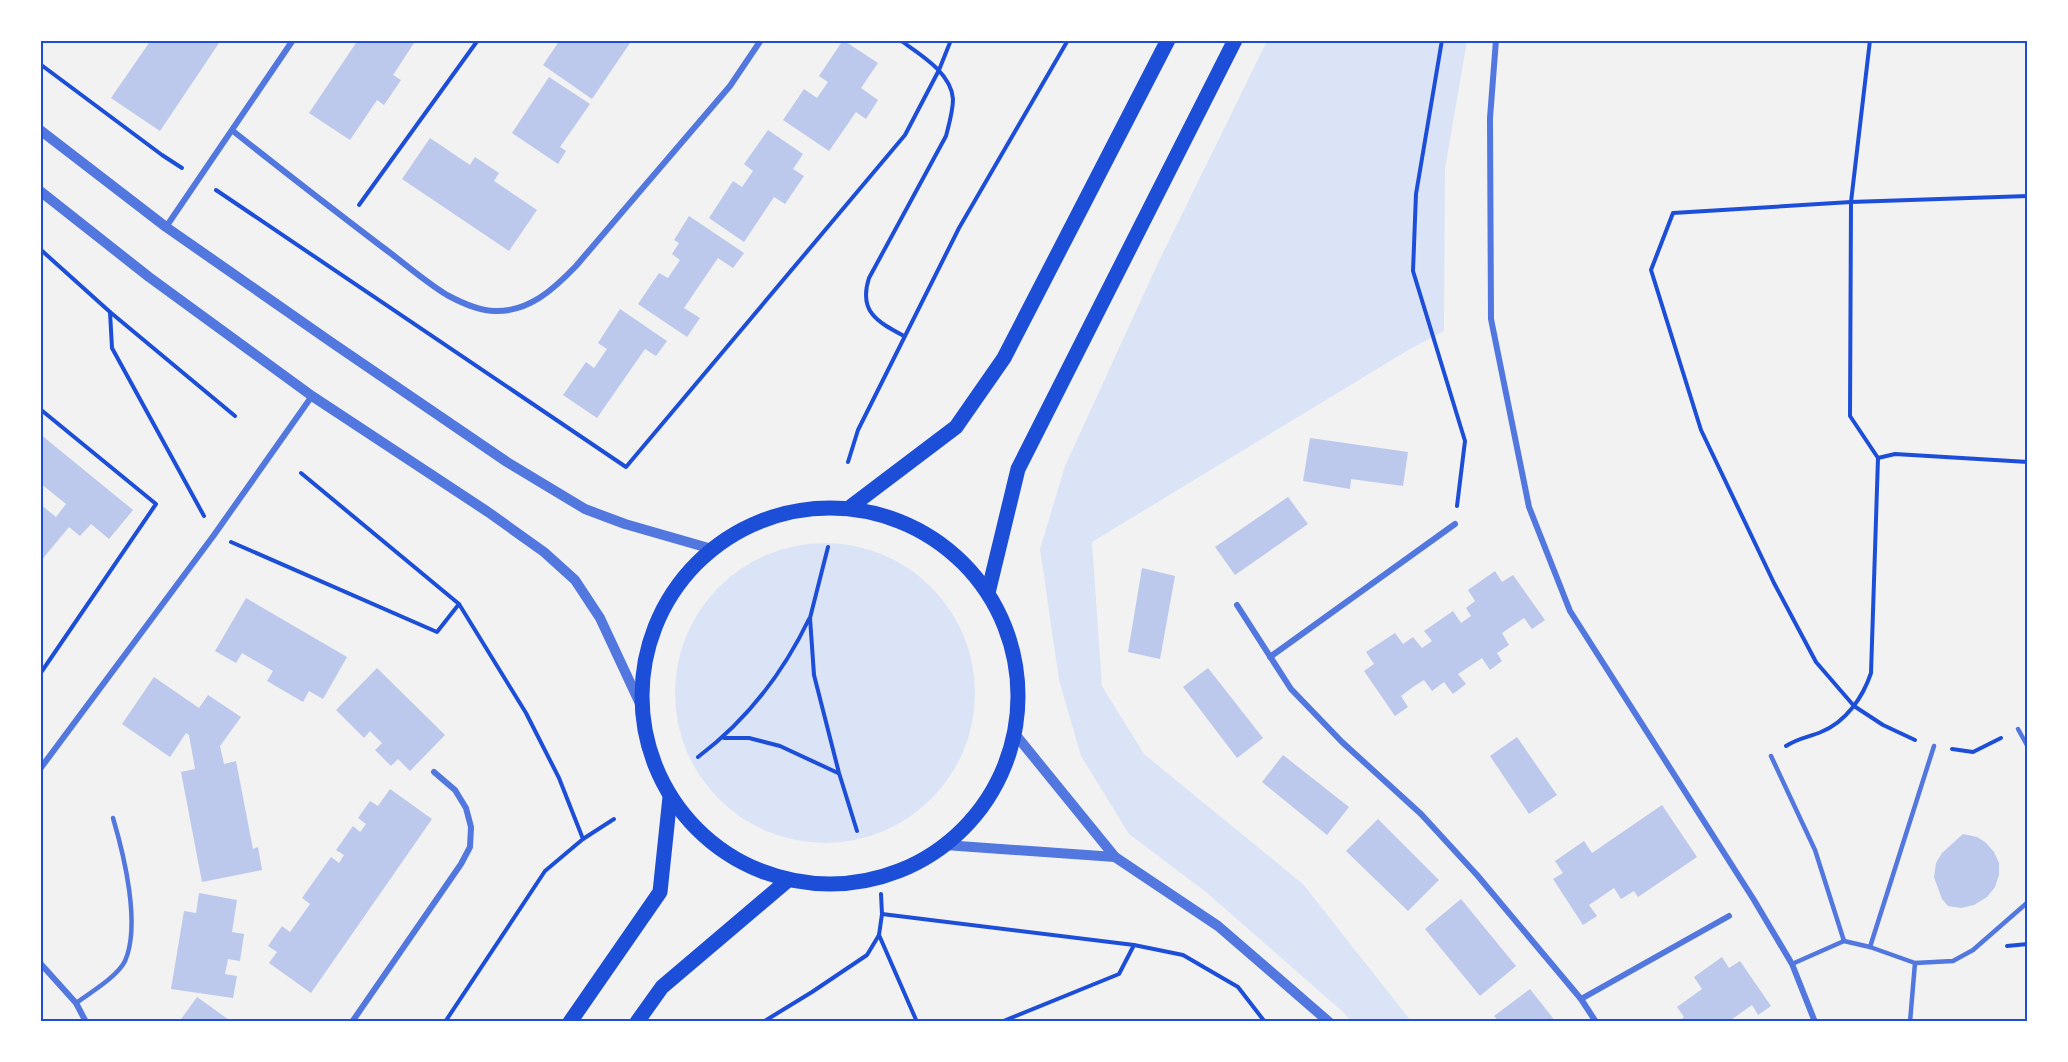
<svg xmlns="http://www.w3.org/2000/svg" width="2068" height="1062" font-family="'Archivo Narrow',sans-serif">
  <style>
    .green { fill: #dbe4f7 }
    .building { fill: #bdc9ec }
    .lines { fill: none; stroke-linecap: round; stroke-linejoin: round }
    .path { stroke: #1d4ed8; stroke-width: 4 }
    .service { stroke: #5277de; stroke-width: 4.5 }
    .minor { stroke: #5277de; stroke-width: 6 }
    .tertiary { stroke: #5277de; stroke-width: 10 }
    .primary { stroke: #1d4ed8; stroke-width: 15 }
    .neatline { fill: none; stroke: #1d4ed8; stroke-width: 2 }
  </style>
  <rect width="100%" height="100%" fill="#f2f2f2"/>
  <g class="green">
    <path d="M1267,41H1467L1445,169L1444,331L1410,349L1092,542L1102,686L1144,754L1303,884L1411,1021H1351L1344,1013L1206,892L1129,834L1081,756L1059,680L1040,549L1065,466L1158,263Z"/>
    <circle cx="825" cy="693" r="150"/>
  </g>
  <g class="building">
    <path d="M151,40H221L160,131L111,98Z"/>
    <path d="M358,40H416L393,75L401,80L384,105L377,100L350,140L309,113Z"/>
    <path d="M560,40H626L630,43L592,99L543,65Z"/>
    <path d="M843,40L878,63L861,88L878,100L866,119L856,112L829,151L783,120L804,89L817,98L828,82L819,76Z"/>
    <path d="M549,77L590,104L560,147L566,151L558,164L512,133Z"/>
    <path d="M768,130L803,154L793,169L804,176L785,204L774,197L744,242L709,218L733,181L742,187L753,171L744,164Z"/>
    <path d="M430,138L470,165L475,157L499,173L494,181L537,210L509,251L402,179Z"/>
    <path d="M689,216L744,253L733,268L718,258L684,308L700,318L687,337L638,304L659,273L668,278L680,260L672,254L679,243L674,240Z"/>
    <path d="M620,309L667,341L656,356L645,349L597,418L563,395L586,362L594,368L607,349L598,343Z"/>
    <path d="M40,434L133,510L109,539L91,524L80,536L69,527L40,562V504L56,517L66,504L40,483Z"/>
    <path d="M1310,438L1408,452L1403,486L1351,479L1350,489L1303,481Z"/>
    <path d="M1288,497L1308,524L1235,575L1215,547Z"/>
    <path d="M1142,568L1175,576L1160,659L1128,652Z"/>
    <path d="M1495,571L1502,582L1513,575L1545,620L1532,629L1524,618L1502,633L1509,645L1497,653L1502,661L1490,670L1482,658L1458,674L1466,684L1453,694L1444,682L1432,691L1424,680L1413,687L1401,696L1408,707L1395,716L1364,671L1374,664L1366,652L1395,633L1403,644L1413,637L1422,648L1432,641L1424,631L1453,611L1461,623L1471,616L1466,608L1475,601L1468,590Z"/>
    <path d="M246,598L347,657L323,699L309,691L303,702L267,681L273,671L242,653L236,663L215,651Z"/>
    <path d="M377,668L445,735L410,771L398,759L391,766L375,750L382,743L370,731L364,738L336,710Z"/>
    <path d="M1208,668L1263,738L1237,758L1183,687Z"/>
    <path d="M154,677L199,708L208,695L241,717L220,746L224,764L236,761L253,849L258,847L262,870L202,882L181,772L195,769L189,735L186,733L170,757L122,724Z"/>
    <path d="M1517,737L1557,795L1529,814L1490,756Z"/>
    <path d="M1283,755L1349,807L1327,835L1262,782Z"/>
    <path d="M390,789L432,819L311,993L269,963L277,952L268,946L282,926L290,932L310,904L302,898L331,857L339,863L344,855L336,850L353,826L360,832L366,824L358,818L370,801L378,806Z"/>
    <path d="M1662,805L1697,857L1638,897L1634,891L1621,899L1614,888L1589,905L1597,916L1583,925L1553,879L1563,873L1555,861L1584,841L1592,853Z"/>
    <path d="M1378,819L1439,880L1408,911L1346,851Z"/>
    <path d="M1963,834L1977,837L1985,842L1994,852L1999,863V875L1995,887L1987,897L1974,905L1961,908L1948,906L1942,899L1934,877L1936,863L1942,853Z"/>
    <path d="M199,893L237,900L232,932L244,934L240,961L228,959L225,974L237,976L233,998L171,989L184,911L196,913Z"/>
    <path d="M1461,899L1516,966L1480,996L1425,929Z"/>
    <path d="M1722,957L1729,968L1740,961L1771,1006L1758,1015L1752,1005L1728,1022H1678L1684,1017L1677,1007L1702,989L1694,977Z"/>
    <path d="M1530,989L1556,1022H1499L1494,1016Z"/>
    <path d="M197,997L232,1022H179Z"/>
  </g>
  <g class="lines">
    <g class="path">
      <path d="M900,40C919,54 951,72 953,99C953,111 949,124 946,136L869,278C858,312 878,322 904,336"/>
      <path d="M1442,40L1416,194L1413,271L1465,441L1457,506"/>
      <path d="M40,64L162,155L182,168"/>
      <path d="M216,190L626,467L905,135L939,70L951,40"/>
      <path d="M359,205L478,40"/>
      <path d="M40,249L110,312L235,416"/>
      <path d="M110,312L112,348L204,516"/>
      <path d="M40,409L156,504L40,674"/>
      <path d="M1878,458L1895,454L2028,462"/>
      <path d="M848,462L858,430L959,228L1068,40"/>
      <path d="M301,473L459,604L526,713L559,778L583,839L545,871L445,1022"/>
      <path d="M231,542L437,632L459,604"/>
      <path d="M828,547L810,618L814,675L839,773L857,831"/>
      <path d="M724,738H749L780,746L838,773"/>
      <path d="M1915,740L1883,725L1854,706L1816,662L1774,583L1701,430L1651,270L1673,213L1851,202L2028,196"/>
      <path d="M1786,746C1798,738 1809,737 1821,732C1846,722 1863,697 1871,673L1878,458L1850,416L1851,202L1870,40"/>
      <path d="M1952,749L1973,752L2001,738"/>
      <path d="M698,757C746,721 783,673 809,619"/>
      <path d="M583,839L614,819"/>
      <path d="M881,894L882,914"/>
      <path d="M879,935L917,1022"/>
      <path d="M2007,946L2028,944"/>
      <path d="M763,1022L812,992L867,955L879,935L882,914L1134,945L1183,955L1238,987L1265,1022"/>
      <path d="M1001,1022L1119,974L1134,945"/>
    </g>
    <g class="service">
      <path d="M2018,729L2028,747"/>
      <path d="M1771,756L1815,850L1844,941"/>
      <path d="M1870,947L1934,746"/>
      <path d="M1915,963L1953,961L1973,950L2028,902"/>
      <path d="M1792,964L1844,941L1870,947L1915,963L1910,1022"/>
      <path d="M76,1003C90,993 118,976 125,961C141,925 124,855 113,818"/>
    </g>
    <g class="minor">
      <path d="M1496,40L1490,118L1491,319L1529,507L1570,611L1754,900L1792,964L1815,1022"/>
      <path d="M233,131C282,170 331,208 381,246C403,262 424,281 447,295C460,302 480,311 495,311C529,312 554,289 576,266L730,86L761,40"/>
      <path d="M166,227L293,40"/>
      <path d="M1237,605L1291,689L1342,742L1421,814L1477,875L1581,999L1596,1022"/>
      <path d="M1270,657L1455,524"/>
      <path d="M40,769L214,535L312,396"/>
      <path d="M40,963L76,1003L86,1022"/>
      <path d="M1581,999L1729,916"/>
      <path d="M352,1022L461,864L470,847L471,827L466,808L455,790L434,772"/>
    </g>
    <g class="tertiary">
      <path d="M40,130L166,227L331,342L507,462L585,509L625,524L712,549"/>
      <path d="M40,191L149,277L312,396L488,512L544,552L575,580L600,618L642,708"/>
      <path d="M1015,734L1115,857L1218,926L1329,1022"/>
      <path d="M945,845L1115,857"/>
    </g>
    <g class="primary">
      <path d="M849,508L956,427L1004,358L1168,40"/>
      <circle cx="830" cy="696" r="188"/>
      <path d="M988,593L1018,469L1235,40"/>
      <path d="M570,1022L660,892L670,797"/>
      <path d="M637,1022L662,987L788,880"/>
    </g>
  </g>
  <rect width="2068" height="1062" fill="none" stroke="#ffffff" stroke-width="84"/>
  <rect x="42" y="42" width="1984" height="978" class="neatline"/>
</svg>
